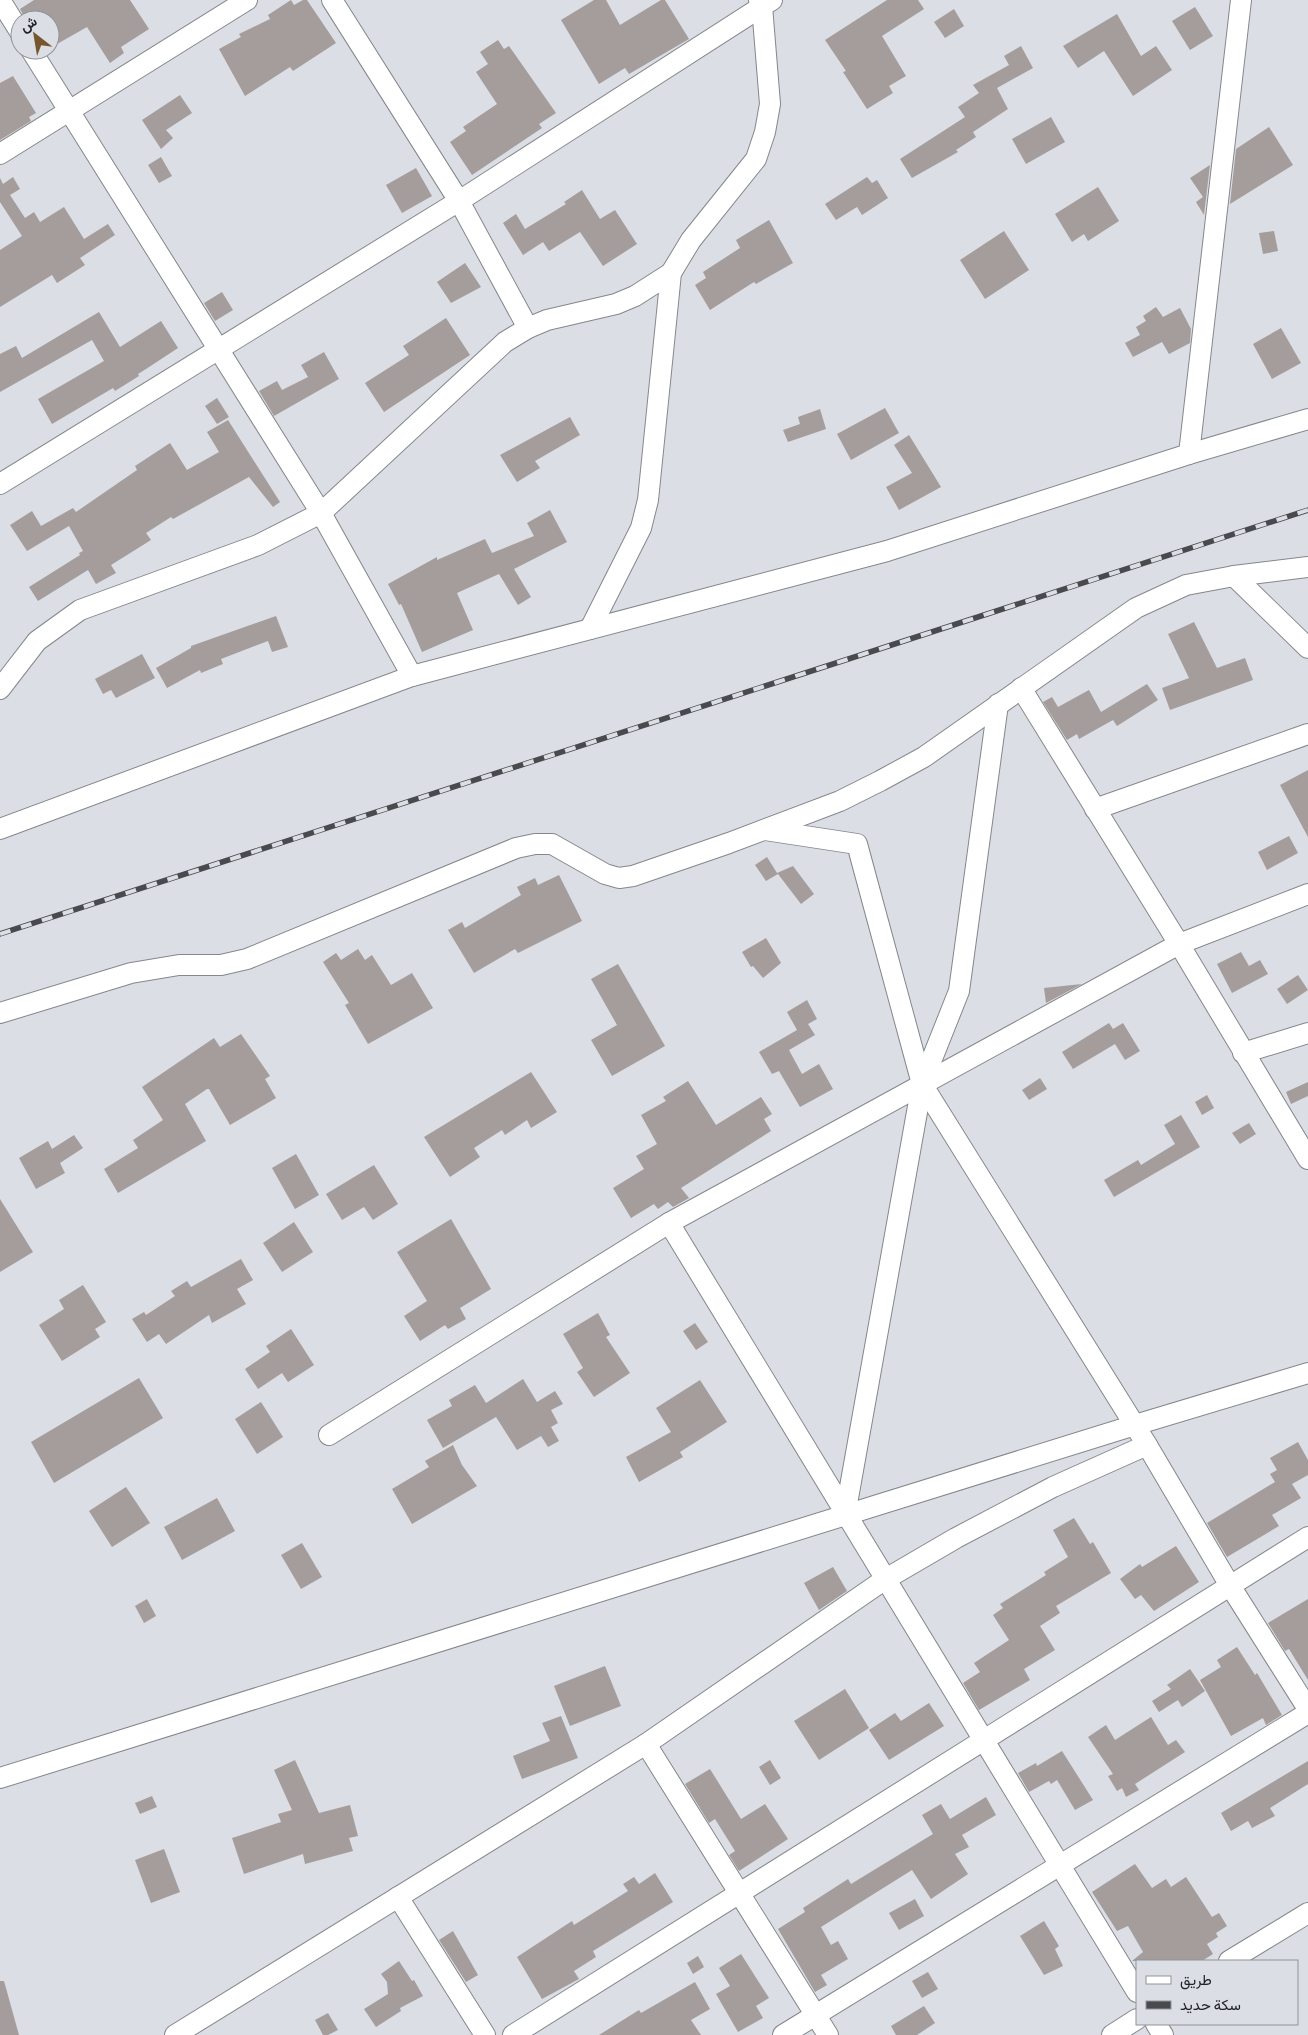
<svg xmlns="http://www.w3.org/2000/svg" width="1308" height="2035" font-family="Manrope,Vazirmatn,sans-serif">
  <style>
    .building { fill: #a49d9c }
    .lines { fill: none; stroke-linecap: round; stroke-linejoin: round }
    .minor-casing { stroke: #84878c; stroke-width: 22 }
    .minor { stroke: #fff; stroke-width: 20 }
    .rail-casing { stroke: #484a4d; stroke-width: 5.5 }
    .rail { stroke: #dbdee4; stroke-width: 4; stroke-dasharray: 11; stroke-linecap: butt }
  </style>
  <rect width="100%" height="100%" fill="#dbdee4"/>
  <g class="building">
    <path d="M34,0H130L149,29L121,47L124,53L110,63L87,27L50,48V20H26L20,9Z"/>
    <path d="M291,0L294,5L303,0H307L336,43L293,71L290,67L245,96L219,49L241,37L239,34L270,19L268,15Z"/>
    <path d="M594,0H606L620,25L661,0H665L689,39L629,74L625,68L599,84L561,20Z"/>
    <path d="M887,0H918L924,9L882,36L906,76L889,86L893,93L867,109L843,72L846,71L825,40Z"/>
    <path d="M1195,7L1213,36L1190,50L1172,21Z"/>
    <path d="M954,9L964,26L945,38L934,22Z"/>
    <path d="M1117,14L1141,56L1156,46L1172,70L1133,96L1104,51L1078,68L1063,46Z"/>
    <path d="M498,40L504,49L509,46L556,113L539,124L542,128L472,175L450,142L466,131L463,127L497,104L476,72L488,64L480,52Z"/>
    <path d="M1021,46L1033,68L997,88L1008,109L973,132L976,137L956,150L958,152L912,178L900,159L965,117L958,107L979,93L973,85L1009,65L1004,56Z"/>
    <path d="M13,76L36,113L29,117L31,121L0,140V83Z"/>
    <path d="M180,95L192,113L166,130L173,138L161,149L142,120Z"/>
    <path d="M1051,117L1065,142L1026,164L1012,139Z"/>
    <path d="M1269,127L1293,165L1230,204L1236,149Z"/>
    <path d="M161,157L172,176L159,183L148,165Z"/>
    <path d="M1210,165L1204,215L1196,202L1203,197L1190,178Z"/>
    <path d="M416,168L432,196L402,213L386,185Z"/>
    <path d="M13,177L20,189L10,195L25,218L34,212L40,222L64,207L84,239L108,224L115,235L80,258L85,265L57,283L52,275L0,307V250L22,236L0,202V178L3,184Z"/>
    <path d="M867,177L872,183L877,180L888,198L862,215L857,207L836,220L825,204Z"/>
    <path d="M1098,187L1119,221L1088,241L1084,234L1072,242L1055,214Z"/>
    <path d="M582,190L600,219L615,210L637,244L603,266L580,232L549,251L543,242L523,255L503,223L516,214L525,229L566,204L564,202Z"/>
    <path d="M769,220L793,263L756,284L754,282L710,310L695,285L706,278L703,272L740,248L736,240Z"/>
    <path d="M1004,231L1029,270L985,299L960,260Z"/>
    <path d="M1274,231L1278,251L1263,254L1259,233Z"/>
    <path d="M465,263L481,287L451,303L437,282Z"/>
    <path d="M222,292L233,310L215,321L204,303Z"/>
    <path d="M1156,307L1163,317L1180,308L1191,329L1190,343L1169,354L1162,342L1133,357L1125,343L1140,335L1136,327L1146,321L1143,316Z"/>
    <path d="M99,312L120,347L161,321L178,348L146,369L138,374L139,376L115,391L113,388L52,424L38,399L104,361L92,340L0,392V354L16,346L22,358Z"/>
    <path d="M446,318L470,355L384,412L365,383L409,355L403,346Z"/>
    <path d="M1281,328L1301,363L1272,379L1253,344Z"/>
    <path d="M324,352L339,379L274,416L259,391L277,381L282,390L308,377L301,365Z"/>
    <path d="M217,398L229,417L217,424L205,406Z"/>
    <path d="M885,408L899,433L851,460L837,434Z"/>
    <path d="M820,409L826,429L788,442L783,430L800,424L798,417Z"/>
    <path d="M570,417L580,435L535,461L540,468L517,482L500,455Z"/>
    <path d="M228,420L280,502L273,507L249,477L173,519L171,517L146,533L151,540L111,565L116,573L96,584L88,570L38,601L29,587L80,555L79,553L83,551L69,526L27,551L10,525L32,511L41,526L73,508L76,512L137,470L135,466L170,443L187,470L219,452L207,432Z"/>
    <path d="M909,435L941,487L899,510L886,487L912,473L894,445Z"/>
    <path d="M550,510L567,542L514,569L531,597L518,605L499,574L457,593L473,630L422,652L401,604L399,605L388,584L437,557V560L485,539L492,553L534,536L527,523Z"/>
    <path d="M276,616L288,647L272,652L268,641L221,659L223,664L201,673L200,670L167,688L156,668L191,648V646Z"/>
    <path d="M1194,622L1217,668L1245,658L1253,680L1170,710L1162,688L1189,678L1168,634Z"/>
    <path d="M142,654L155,678L116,698L111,690L103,694L95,679Z"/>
    <path d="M1147,684L1158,700L1117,726L1113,720L1079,739L1077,734L1067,740L1043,702L1052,697L1058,707L1089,690L1101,712Z"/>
    <path d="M1308,770V837L1280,785Z"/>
    <path d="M1289,836L1298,853L1267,870L1258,852Z"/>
    <path d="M767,857L777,873L793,866L814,894L801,904L778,874L766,881L755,865Z"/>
    <path d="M559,875L582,921L518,953L515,949L474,973L448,930L462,922L465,928L521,895L517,887L535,878L538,885Z"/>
    <path d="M766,938L781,963L763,978L753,966L751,967L742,952Z"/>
    <path d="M358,949L365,960L372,955L391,985L412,973L433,1008L368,1044L345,1005L349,1003L323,962L336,953L341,960Z"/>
    <path d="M1241,952L1249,966L1260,960L1268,974L1232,993L1217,964Z"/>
    <path d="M618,964L665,1046L612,1076L591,1040L617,1025L591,979Z"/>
    <path d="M1298,975L1308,990L1287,1004L1277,989Z"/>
    <path d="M1082,984L1046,1003L1044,988Z"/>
    <path d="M807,1000L817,1019L808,1024L815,1035L789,1050L802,1074L819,1064L833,1089L800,1107L779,1071L772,1074L759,1052L797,1030L787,1012Z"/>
    <path d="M1109,1023L1113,1029L1123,1023L1140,1051L1125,1060L1115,1044L1073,1069L1062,1052Z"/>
    <path d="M241,1034L270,1076L265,1079L276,1098L230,1125L209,1089H207L185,1104L206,1141L118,1193L104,1169L138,1148L133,1140L163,1120L142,1087L214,1038L220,1047Z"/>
    <path d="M531,1072L557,1112L531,1128L527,1120L505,1135L502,1130L474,1148L480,1157L450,1177L424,1137Z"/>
    <path d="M1040,1078L1047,1089L1029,1100L1022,1090Z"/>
    <path d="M688,1081L716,1125L761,1097L772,1114L764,1119L771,1131L681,1188L689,1198L673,1207L668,1202L658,1209L654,1204L631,1218L613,1188L644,1169L636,1156L657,1144L641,1115L666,1101L663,1097Z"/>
    <path d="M1308,1082V1096L1291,1104L1286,1092Z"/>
    <path d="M1207,1095L1214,1108L1202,1115L1195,1102Z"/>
    <path d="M1181,1115L1200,1147L1114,1197L1104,1180L1138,1160L1141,1165L1175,1144L1164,1125Z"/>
    <path d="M1249,1123L1256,1134L1240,1144L1232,1133Z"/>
    <path d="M74,1135L83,1148L60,1163L65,1173L36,1189L19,1158L48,1141L52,1149Z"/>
    <path d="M296,1154L319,1195L295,1209L272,1168Z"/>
    <path d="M374,1165L398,1204L373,1220L364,1207L342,1220L326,1194Z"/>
    <path d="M0,1199L33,1252L0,1272Z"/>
    <path d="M451,1219L491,1289L460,1308L466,1319L448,1329L445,1325L420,1341L404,1316L427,1301L397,1252Z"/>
    <path d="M294,1222L313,1252L282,1272L263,1243Z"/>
    <path d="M241,1259L253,1280L237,1289L246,1304L212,1323L209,1315L166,1344L159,1334L147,1342L132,1319L144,1312L146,1315L175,1296L171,1291L187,1281L191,1287Z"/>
    <path d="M83,1285L106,1322L95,1329L100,1337L62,1361L39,1325L64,1309L59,1300Z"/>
    <path d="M598,1313L610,1335L606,1337L630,1373L594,1397L577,1372L583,1368L563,1334Z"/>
    <path d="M695,1323L708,1342L696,1350L683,1331Z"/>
    <path d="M291,1329L314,1365L288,1382L282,1373L258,1389L245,1369L270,1352L266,1346Z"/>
    <path d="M139,1378L163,1418L54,1483L31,1442Z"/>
    <path d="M523,1379L537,1402L555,1391L563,1404L551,1410L558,1423L551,1427L559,1441L548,1447L541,1436L517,1450L496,1417L443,1448L427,1420L452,1406L449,1400L475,1385L486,1403Z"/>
    <path d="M700,1380L727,1422L680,1452L683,1457L639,1482L626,1457L671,1432L656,1408Z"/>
    <path d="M261,1402L283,1437L257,1454L235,1419Z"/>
    <path d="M1298,1442L1308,1460V1475L1292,1484L1301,1498L1272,1515L1279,1526L1227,1557L1207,1523L1275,1482L1270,1474L1277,1470L1270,1458Z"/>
    <path d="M453,1445L462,1465L477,1486L412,1524L392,1489L429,1467L425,1461Z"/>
    <path d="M126,1487L150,1523L112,1547L89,1511Z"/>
    <path d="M217,1498L235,1531L182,1560L164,1527Z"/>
    <path d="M1074,1518L1090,1544L1093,1542L1111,1573L1056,1606L1060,1613L1040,1626L1055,1650L1024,1669L1030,1680L979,1710L963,1683L980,1672L974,1663L1009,1640L993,1615L1003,1608L1000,1604L1046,1575L1044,1572L1068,1557L1053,1530Z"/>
    <path d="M302,1543L322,1577L301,1589L281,1555Z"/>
    <path d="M1176,1546L1199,1582L1154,1611L1141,1595L1135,1599L1120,1579L1140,1564L1142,1567Z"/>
    <path d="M833,1567L847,1591L819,1610L804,1583Z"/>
    <path d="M147,1599L156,1616L144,1623L135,1606Z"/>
    <path d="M1308,1599V1680L1289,1649L1285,1651L1268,1623Z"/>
    <path d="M1237,1647L1255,1675L1257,1673L1282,1715L1266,1725L1263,1718L1231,1736L1200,1680L1221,1667L1217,1660Z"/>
    <path d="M605,1666L621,1706L570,1726L554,1686Z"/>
    <path d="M1190,1669L1205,1691L1182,1707L1178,1700L1159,1712L1152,1701L1171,1689L1167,1685Z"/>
    <path d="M845,1689L869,1728L819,1760L794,1721Z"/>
    <path d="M929,1703L944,1726L889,1760L869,1730L895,1713L901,1721Z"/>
    <path d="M561,1716L578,1758L522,1779L513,1756L550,1741L542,1723Z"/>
    <path d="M1151,1717L1168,1745L1176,1740L1185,1752L1135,1784L1139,1790L1126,1797L1122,1788L1117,1791L1108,1776L1113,1774L1088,1737L1106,1725L1115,1740Z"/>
    <path d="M1062,1751L1093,1800L1075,1810L1057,1780L1051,1784L1049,1781L1029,1792L1018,1773L1036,1763L1037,1766Z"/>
    <path d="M295,1760L319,1813L350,1805L358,1836L349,1838L353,1851L305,1864L303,1854L244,1874L232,1838L281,1822L278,1814L292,1810L274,1770Z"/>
    <path d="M770,1760L781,1778L770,1785L759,1767Z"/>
    <path d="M1308,1761V1784L1270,1808L1275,1816L1252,1828L1248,1821L1231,1831L1221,1813Z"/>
    <path d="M710,1769L741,1819L765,1804L788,1839L739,1871L729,1855L735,1851L715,1819L709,1823L685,1784Z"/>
    <path d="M152,1796L157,1807L140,1814L135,1803Z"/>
    <path d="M986,1797L996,1815L962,1835L969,1847L955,1854L968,1874L931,1899L912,1870L821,1927L831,1945L838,1941L848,1959L821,1975L827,1985L815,1992L778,1929L805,1912L803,1908L848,1879L851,1884L933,1834L922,1815L941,1804L950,1819Z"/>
    <path d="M164,1849L180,1892L151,1903L135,1860Z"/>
    <path d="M1135,1864L1152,1888L1166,1879L1171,1887L1186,1877L1212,1917L1219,1913L1227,1926L1216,1933L1218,1937L1207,1944L1213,1954L1202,1961H1132L1143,1952L1128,1926L1117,1931L1092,1892Z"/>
    <path d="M655,1873L673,1902L593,1951L596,1957L574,1971L579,1979L542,1999L517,1957L572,1921L574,1925L628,1891L623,1884L634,1877L639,1884Z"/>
    <path d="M915,1899L924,1916L899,1930L889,1913Z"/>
    <path d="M1044,1921L1059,1946L1055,1949L1063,1966L1044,1975L1020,1936Z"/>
    <path d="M453,1931L478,1975L466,1982L439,1940Z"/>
    <path d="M741,1954L769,1998L756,2006L763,2018L738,2032L716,1994L730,1986L719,1968Z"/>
    <path d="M698,1956L704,1967L693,1974L687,1963Z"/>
    <path d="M399,1961L412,1981L414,1980L423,1996L400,2008L401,2011L376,2027L364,2009L388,1994L387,1982L381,1974Z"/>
    <path d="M928,1972L938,1989L922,1998L912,1981Z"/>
    <path d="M0,1981H4L19,2035H0Z"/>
    <path d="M695,1982L710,2009L691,2020L701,2035H599L639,2010L641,2013Z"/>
    <path d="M924,2006L935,2023L917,2035H896L891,2026Z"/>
    <path d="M328,2013L338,2030L328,2035H323L315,2020Z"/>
  </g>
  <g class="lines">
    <g class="minor-casing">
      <g id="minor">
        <path d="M0,0L20,32"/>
        <path d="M332,0L459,201L528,328"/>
        <path d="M31,50L321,513L412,676"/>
        <path d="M0,154L247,0"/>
        <path d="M1189,454L1241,0"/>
        <path d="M0,484L459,201L772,0"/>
        <path d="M1234,576L1308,648"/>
        <path d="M590,629L641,528L648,500L671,273L691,240L756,159L765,132L770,104L762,6L759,0"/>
        <path d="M1021,688L1179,944L1308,1159"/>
        <path d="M0,689L37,641L80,610L258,545L321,513L505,342L528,328L547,320L616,304L635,296L671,273"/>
        <path d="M1095,809L1308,734"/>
        <path d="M0,829L412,676L887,551L1189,454L1308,419"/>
        <path d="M765,830L857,844L922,1084L1147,1445L1229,1584L1308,1709"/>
        <path d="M0,1013L131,973L179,965H221L247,959L516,848L535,844H552L605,874L619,878L633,876L729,843L840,801L880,781L924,757L1136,608L1186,585L1234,576L1308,567"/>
        <path d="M1243,1053L1308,1033"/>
        <path d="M669,1223L1137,1992"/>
        <path d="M329,1435L669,1223L1179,944L1308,894"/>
        <path d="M845,1515L922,1084L959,991L998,704"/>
        <path d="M646,1744L828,2035"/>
        <path d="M0,1778L1135,1425L1308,1373"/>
        <path d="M398,1897L485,2035"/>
        <path d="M1229,1961L1308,1913"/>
        <path d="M1156,2024L1163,2035"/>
        <path d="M175,2035L646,1744L884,1580L956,1538L1053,1487L1147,1445"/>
        <path d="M513,2035L1308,1537"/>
        <path d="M783,2035L1308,1713"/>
        <path d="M1112,2035L1137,2019"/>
      </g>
    </g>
    <use href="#minor" class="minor"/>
    <g class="rail-casing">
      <path id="rail" d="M0,934L1308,510"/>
    </g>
    <use href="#rail" class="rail"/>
  </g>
  <rect x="1136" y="1960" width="162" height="65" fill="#dbdee4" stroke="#919398"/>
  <rect x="1146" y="1976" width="25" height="8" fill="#ffffff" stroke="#919398"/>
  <text x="1180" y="1985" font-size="15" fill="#212325">طريق</text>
  <rect x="1146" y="2001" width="25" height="8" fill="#484a4d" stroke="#919398"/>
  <text x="1180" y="2010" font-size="15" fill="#212325">سكة حديد</text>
  <g transform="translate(35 35) rotate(329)"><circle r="24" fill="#dbdee4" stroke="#919398"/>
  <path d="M0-4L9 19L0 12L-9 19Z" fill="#77562d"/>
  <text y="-8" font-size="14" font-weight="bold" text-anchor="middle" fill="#212325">ش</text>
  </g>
</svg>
